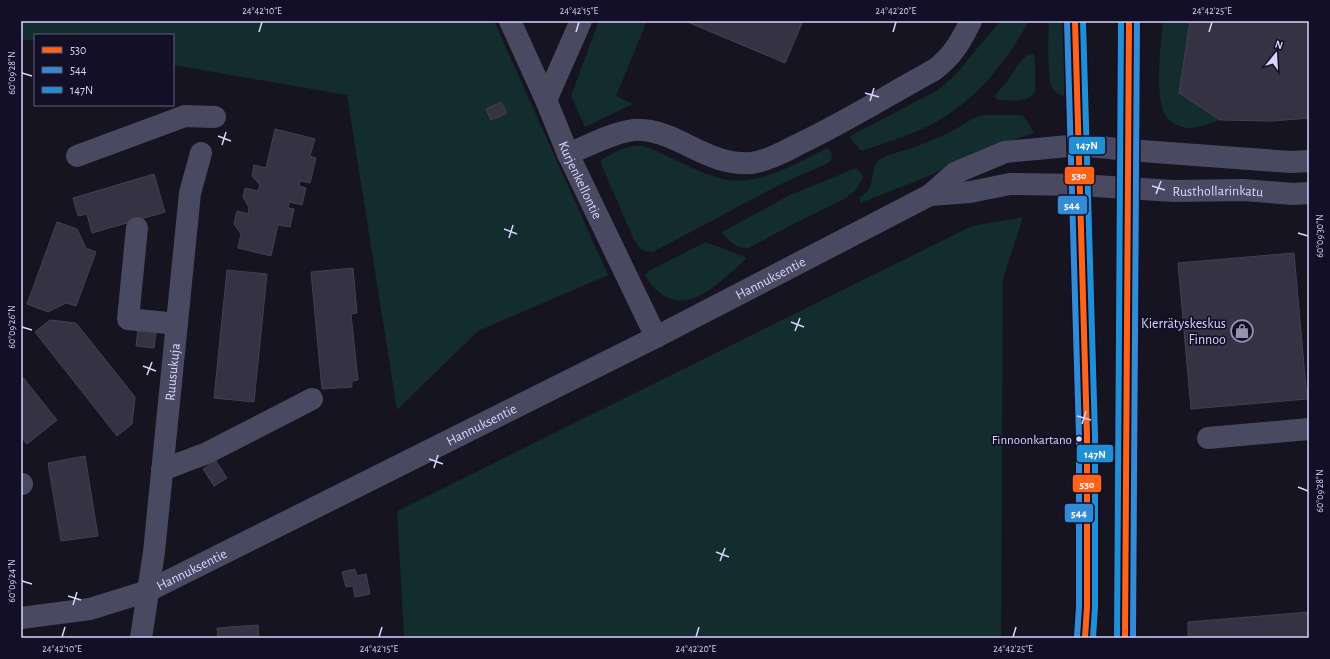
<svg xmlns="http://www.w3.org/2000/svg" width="1330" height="659" font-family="'Alegreya Sans',sans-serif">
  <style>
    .green { fill: #132c2d }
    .building { fill: #343243; stroke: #433f54 }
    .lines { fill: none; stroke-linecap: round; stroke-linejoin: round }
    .minor { stroke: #4a4962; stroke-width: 22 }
    .major { stroke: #5e5373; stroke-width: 22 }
    .bus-1-casing { stroke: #130f26; stroke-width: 9 }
    .bus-2-casing { stroke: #130f26; stroke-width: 9 }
    .bus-3-casing { stroke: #130f26; stroke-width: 9 }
    .bus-1 { stroke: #ff6319; stroke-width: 6 }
    .bus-2 { stroke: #338bd7; stroke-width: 6 }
    .bus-3 { stroke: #208fd6; stroke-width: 6 }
    .ticks { fill: none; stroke: #d9d4ff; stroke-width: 1.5 }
    .bus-dot { fill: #d9d4ff; stroke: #130f26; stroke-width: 1.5 }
    .labels { text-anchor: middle; stroke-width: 3.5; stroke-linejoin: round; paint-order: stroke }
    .bus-label { font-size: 13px; fill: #d9d4ff; stroke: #130f26; text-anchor: end }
    .street-label { font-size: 14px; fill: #d9d4ff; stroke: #130f26 }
    .poi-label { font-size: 14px; fill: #d9d4ff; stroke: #130f26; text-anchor: end }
    .line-badge { stroke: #130f26; stroke-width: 1.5 }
    .badge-label { font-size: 11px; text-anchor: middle; font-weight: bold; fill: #fff }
    .neatline { fill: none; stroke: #d9d4ff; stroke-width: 1.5 }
    .ticks-label { font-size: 10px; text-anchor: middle; fill: #d9d4ff }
  </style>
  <rect width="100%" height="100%" fill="#161421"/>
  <g class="green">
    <path d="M21,21H494L608,275L478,331L397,410L347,95L173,65V35H35V41L21,39Z"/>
    <path d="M599,21H647L616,96L633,104L585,127L571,96Z"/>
    <path d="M1000,21H1029C1005,63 979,97 936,122C913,135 886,142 862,151L853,142L850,137L852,135L938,90L956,74Z"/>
    <path d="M1049,21H1064L1066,76L1064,96C1059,95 1054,92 1052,87C1047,78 1048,33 1049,21Z"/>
    <path d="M1163,21H1190L1179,93L1220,120C1211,123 1195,129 1187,128C1179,127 1170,122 1166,116C1154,99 1161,42 1163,21Z"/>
    <path d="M1031,54L1034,55L1035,59V90C1031,104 1010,100 998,100L996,98L995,95C1000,90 1004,85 1008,80C1015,71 1020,57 1031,54Z"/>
    <path d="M984,115H1020L1024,116L1034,133L971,155L929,176L860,203V197C877,190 869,169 878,161C886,154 905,151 915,147C928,142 942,136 954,130C966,123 971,118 984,115Z"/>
    <path d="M633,146H643L652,149C674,159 699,173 723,179C758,187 797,163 827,148L832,153L831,160L828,163L779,185L653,252C642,252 639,248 634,240L601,164V160C612,154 621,148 633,146Z"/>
    <path d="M856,168L862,174L863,178L855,191L844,199L791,225L749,248C738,249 727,241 722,232L790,195Z"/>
    <path d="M1023,217L1003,279L1001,638H404L397,511L972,226Z"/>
    <path d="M706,242L745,257L746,259C723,278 690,318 659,292C653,288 649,281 645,275L649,271Z"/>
  </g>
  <g class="building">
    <path d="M685,21H803L785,63Z"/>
    <path d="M1190,21H1309V118L1272,121L1220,120L1179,93Z"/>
    <path d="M501,102L507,113L491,120L486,109Z"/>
    <path d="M275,129L315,139L310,156L316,158L310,183L300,181L299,186L306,188L302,205L289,202L288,208L294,209L290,227L278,225L271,256L238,248L241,234L234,224L237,211L248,214L249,207L243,197L245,188L258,191L260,185L252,176L254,165L266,168Z"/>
    <path d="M154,174L165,212L92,233L87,214L78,216L73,198Z"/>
    <path d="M57,222L77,229L86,248L96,252L76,306L66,303L48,312L27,304Z"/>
    <path d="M1294,253L1307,399L1191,409L1178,263Z"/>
    <path d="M353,268L357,313L351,314L358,380L352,381V387L322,389L311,272Z"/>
    <path d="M227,270L267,274L254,402L214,398Z"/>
    <path d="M50,320L76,323L135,397L132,424L117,436L35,332Z"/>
    <path d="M138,329L156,331L154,348L136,346Z"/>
    <path d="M21,375L57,420L27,444L21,437Z"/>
    <path d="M85,456L98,536L61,541L48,463Z"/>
    <path d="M216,461L227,478L214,486L203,469Z"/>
    <path d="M355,569L357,576L366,574L370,594L355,597L353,586L346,587L342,572Z"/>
    <path d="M1309,612V638H1188V622Z"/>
    <path d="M258,625L259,638H218L217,628Z"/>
  </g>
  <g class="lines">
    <g class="minor">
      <path id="s1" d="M510,21L546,100L568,154L656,337"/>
      <path d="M546,100L581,21"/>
      <path d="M568,154C588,146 621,128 642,130C681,133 708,166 751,163C768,161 785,151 801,143C847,121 890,94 934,70C953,56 961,41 971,21"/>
      <path d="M77,156L185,116L215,117"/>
      <path id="s2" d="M930,195L970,192L1010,184L1079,185L1174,191L1243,190L1293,194L1309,193"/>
      <path d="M137,228L128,319L177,324"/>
      <path d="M1208,438L1309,429"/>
      <path d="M162,470L207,453L312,399"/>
      <path d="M21,484H22"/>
      <path id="s3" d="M21,618L90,609L148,591L656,337L930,195L955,173L1005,152L1079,145L1128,150L1291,162L1309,161"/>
      <path id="s4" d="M141,638L154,552L190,193L201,153"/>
    </g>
    <g class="major">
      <path d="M1075,21L1079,145L1080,227L1087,436V607L1085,638"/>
      <path d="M1125,638L1129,21"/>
    </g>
    <g class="bus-1-casing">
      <g id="bus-1">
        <path d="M1075,21L1087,436V607L1085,638"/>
        <path d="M1125,638L1129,21"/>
      </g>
    </g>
    <g class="bus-2-casing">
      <g id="bus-2">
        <path d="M1067,21L1079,436V607L1077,637"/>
        <path d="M1133,638L1137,21"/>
      </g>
    </g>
    <g class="bus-3-casing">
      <g id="bus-3">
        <path d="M1083,21L1095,436V607L1093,638"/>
        <path d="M1117,638L1121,21"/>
      </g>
    </g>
    <use href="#bus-1" class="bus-1"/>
    <use href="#bus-2" class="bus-2"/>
    <use href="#bus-3" class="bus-3"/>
  </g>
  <path class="ticks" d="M259,32L262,22M576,32L579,22M893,32L896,22M1209,32L1212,22M22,73L32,76M865,93L879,97M870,101L874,88M218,136L231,141M222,145L226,132M1152,186L1165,190M1156,194L1161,181M504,229L517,234M1298,233L1308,236M509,238L513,225M791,322L804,327M22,327L32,330M795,331L800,318M143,366L156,371M147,375L152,362M1077,416L1091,420M1082,424L1086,411M429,459L443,464M434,468L438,455M1298,487L1308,491M716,552L729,557M720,561L725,548M22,581L32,584M68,596L81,600M73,605L77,592M62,637L65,627M379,637L382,627M696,637L699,627M1013,637L1016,627"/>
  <defs>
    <g id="shop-ring" transform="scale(1.15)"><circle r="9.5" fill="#130f26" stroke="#9591b1" stroke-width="1.5"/><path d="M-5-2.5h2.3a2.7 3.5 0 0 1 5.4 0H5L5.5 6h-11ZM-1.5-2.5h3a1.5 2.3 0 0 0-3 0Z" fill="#9591b1"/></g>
  </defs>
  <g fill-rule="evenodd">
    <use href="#shop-ring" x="1242" y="331"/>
  </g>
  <circle class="bus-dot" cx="1079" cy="439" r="3.5"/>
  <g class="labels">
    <g class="bus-label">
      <text x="1072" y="444">Finnoonkartano</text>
    </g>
    <g class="street-label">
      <text dy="5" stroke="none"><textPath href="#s1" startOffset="174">Kurjenkellontie</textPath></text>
      <text dy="5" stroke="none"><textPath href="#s2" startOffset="289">Rusthollarinkatu</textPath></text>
      <text dy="5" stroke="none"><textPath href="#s3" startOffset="827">Hannuksentie</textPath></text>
      <text dy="5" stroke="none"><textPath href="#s4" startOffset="268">Ruusukuja</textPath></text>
      <text dy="5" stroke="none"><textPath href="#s3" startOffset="503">Hannuksentie</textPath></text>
      <text dy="5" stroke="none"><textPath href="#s3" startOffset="179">Hannuksentie</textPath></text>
    </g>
    <g class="poi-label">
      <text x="1226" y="328">Kierrätyskeskus<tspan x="1226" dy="16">Finnoo</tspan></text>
    </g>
  </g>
  <g class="line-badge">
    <rect x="1068" y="136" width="38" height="19" rx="4" fill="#208fd6"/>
    <rect x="1064" y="166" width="31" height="19" rx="4" fill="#ff6319"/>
    <rect x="1057" y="195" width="31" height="20" rx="4" fill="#338bd7"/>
    <rect x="1076" y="444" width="38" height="19" rx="4" fill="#208fd6"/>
    <rect x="1072" y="474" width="30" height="19" rx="4" fill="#ff6319"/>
    <rect x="1064" y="503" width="30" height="20" rx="4" fill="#338bd7"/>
  </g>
  <g class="badge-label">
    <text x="1087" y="149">147N</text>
    <text x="1079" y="179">530</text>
    <text x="1072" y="209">544</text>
    <text x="1095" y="458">147N</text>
    <text x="1087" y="488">530</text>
    <text x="1079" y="517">544</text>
  </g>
  <rect width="1330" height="659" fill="none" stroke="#130f26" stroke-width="44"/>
  <rect x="34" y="34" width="140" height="72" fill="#130f26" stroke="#625e7d"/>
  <rect x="42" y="47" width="20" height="6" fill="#ff6319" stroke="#625e7d"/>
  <text x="70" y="54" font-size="12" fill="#d9d4ff">530</text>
  <rect x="42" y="67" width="20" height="6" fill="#338bd7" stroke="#625e7d"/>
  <text x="70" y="74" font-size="12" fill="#d9d4ff">544</text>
  <rect x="42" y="87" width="20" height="6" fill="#208fd6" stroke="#625e7d"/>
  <text x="70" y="94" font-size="12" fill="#d9d4ff">147N</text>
  <g transform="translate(1276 54) rotate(18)" stroke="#130f26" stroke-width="3" paint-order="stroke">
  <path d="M0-3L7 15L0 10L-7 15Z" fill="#d9d4ff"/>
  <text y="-6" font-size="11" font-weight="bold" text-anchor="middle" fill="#d9d4ff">N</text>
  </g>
  <rect x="22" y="22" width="1286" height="615" class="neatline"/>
  <g class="ticks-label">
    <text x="262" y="14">24°42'10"E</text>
    <text x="579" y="14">24°42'15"E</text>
    <text x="896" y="14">24°42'20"E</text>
    <text x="1212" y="14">24°42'25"E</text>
    <text transform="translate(11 73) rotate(-90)" y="4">60°09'28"N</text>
    <text transform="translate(1319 236) rotate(-90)" y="4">60°09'30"N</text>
    <text transform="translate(11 327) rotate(-90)" y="4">60°09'26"N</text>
    <text transform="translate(1319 491) rotate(-90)" y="4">60°09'28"N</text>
    <text transform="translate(11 581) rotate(-90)" y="4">60°09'24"N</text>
    <text x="62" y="652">24°42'10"E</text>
    <text x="379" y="652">24°42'15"E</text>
    <text x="696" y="652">24°42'20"E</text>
    <text x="1013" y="652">24°42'25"E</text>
  </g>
</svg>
